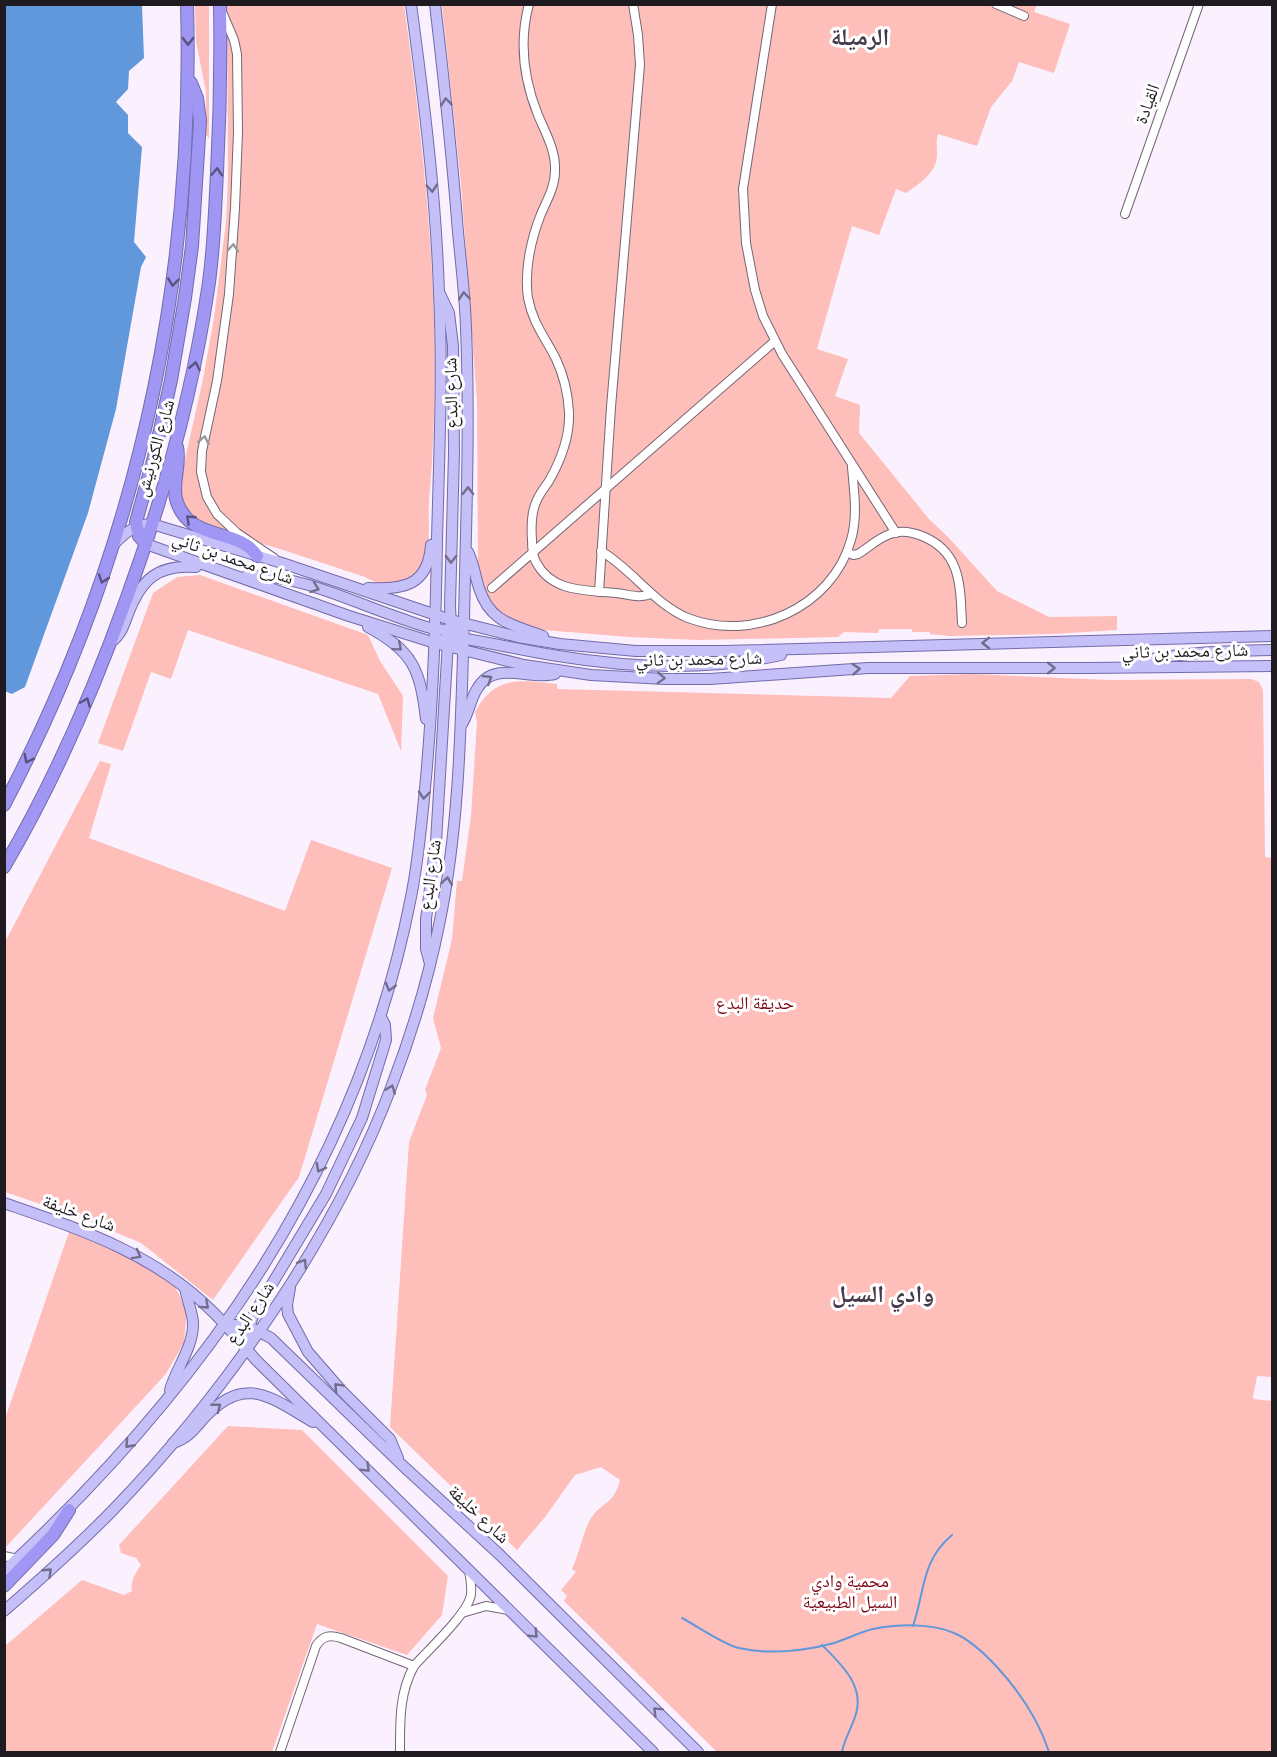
<svg xmlns="http://www.w3.org/2000/svg" width="1277" height="1757" font-family="'IBM Plex Sans','Noto Naskh Arabic',sans-serif">
  <style>
    .green { fill: #febeb9 }
    .water { fill: #6198dc }
    .lines { fill: none; stroke-linecap: round; stroke-linejoin: round }
    .stream { stroke: #6198dc; stroke-width: 2 }
    .minor-casing { stroke: #746677; stroke-width: 10 }
    .major-casing { stroke: #726ba9; stroke-width: 12 }
    .highway-casing { stroke: #726ba9; stroke-width: 14 }
    .minor { stroke: #fff; stroke-width: 8 }
    .major { stroke: #c5c1f8; stroke-width: 10 }
    .highway { stroke: #9f97f3; stroke-width: 12 }
    .oneway { stroke: #59527f }
    .oneway2 { stroke: #726d8c }
    .oneway3 { stroke: #9a989b }
    .labels { text-anchor: middle; stroke-width: 6; stroke-linejoin: round; paint-order: stroke }
    .street-label { font-size: 18px; fill: #1f1920; stroke: #fff }
    .park-label { font-size: 18px; fill: #7c0413; stroke: #fff }
    .district-label { font-size: 24px; font-weight: bold; fill: #463949; stroke: #fff }
  </style>
  <rect width="100%" height="100%" fill="#fbf1fe"/>
  <g class="green">
    <path d="M1037,4L1034,12L1070,24L1054,73L1019,62L1012,81L991,107L977,146L938,134C936,142 937,145 937,153C938,172 920,183 906,193L896,189L879,235L852,226L817,349L848,359L835,396L860,405L859,433L929,519L948,537L997,591L1049,617L1117,616V630L1053,634L949,636L930,634V632H912V629H879L878,633L844,632L838,637L699,640L629,637L532,629L503,616L486,598L478,568L477,402L461,184L442,5Z"/>
    <path d="M195,5H209V138L206,135V92L196,41Z"/>
    <path d="M227,5H404C427,169 444,335 429,501C428,518 431,550 424,564C421,571 411,578 405,584H379L365,577L280,549L221,532L195,519L186,508L182,500V473L203,379L214,318L226,222L228,178Z"/>
    <path d="M200,575L368,635L380,661L403,696L401,751L378,694L188,630L171,679L151,672L123,751L98,743L153,593L177,577Z"/>
    <path d="M973,674L1109,680L1251,679L1259,682L1263,690L1265,857L1272,858V1377L1257,1376L1253,1397L1254,1399L1272,1401V1752H717L564,1601L567,1596L561,1590L576,1572L572,1569C579,1554 583,1533 590,1520C601,1501 613,1507 620,1480L601,1467L575,1475L545,1517L517,1550L390,1427L409,1142L427,1095L425,1090L441,1048L433,1018L452,939L457,881H462L471,816L477,721L475,712C495,675 520,680 557,684V689L891,698L910,676Z"/>
    <path d="M100,761L111,764L89,838L285,911L311,840L392,868L299,1177L213,1300L141,1243L84,1219L5,1192V942Z"/>
    <path d="M69,1232L115,1250L147,1268L175,1287L187,1309L184,1343L165,1375L5,1548V1419Z"/>
    <path d="M228,1426L302,1430L448,1576L442,1615L407,1655L317,1624L272,1752H5V1646L82,1580L124,1595L132,1591C130,1582 136,1572 141,1565L136,1558L121,1553L119,1545Z"/>
  </g>
  <path class="water" d="M4,5H142L144,58L129,71L128,89L116,102L128,115V133L142,147L134,242L146,257L141,267L116,409L88,513L25,687L12,694L4,691Z"/>
  <g class="lines">
    <g class="stream">
      <path d="M682,1618C697,1626 724,1645 739,1648C769,1655 805,1651 834,1643C847,1639 860,1632 873,1629C898,1624 931,1623 954,1633C971,1640 985,1654 997,1667C1019,1691 1039,1721 1049,1752"/>
      <path d="M913,1626C925,1591 921,1561 952,1535"/>
      <path d="M822,1645C842,1665 866,1687 855,1717C851,1729 844,1740 842,1752"/>
    </g>
    <g class="minor-casing">
      <g id="minor">
        <path d="M529,4C519,41 524,80 538,115C546,134 556,151 555,171C555,187 547,200 541,214C531,239 524,271 528,298C533,324 545,337 556,359C564,376 568,394 569,412C570,435 561,460 549,481C545,487 540,493 537,500C531,512 531,526 532,540C532,547 532,555 536,562C552,593 587,590 616,593C628,594 639,599 651,594"/>
        <path d="M772,4L743,189L746,243L755,290L763,316L782,354L896,533"/>
        <path d="M996,4L1024,16"/>
        <path d="M223,14L234,40L237,54L238,132L235,208L229,294L217,381L202,451L201,472L207,497L217,514L237,533L274,558"/>
        <path d="M1125,214L1199,4"/>
        <path d="M601,551C633,570 654,604 688,618C752,643 832,608 851,540C858,516 854,492 852,467"/>
        <path d="M847,552L853,555L858,554C868,548 878,538 890,534C900,530 912,532 922,536C962,552 960,587 962,623"/>
        <path d="M492,588L775,341"/>
        <path d="M599,592L611,407L640,65L638,35L633,4"/>
        <path d="M4,1556L18,1559"/>
        <path d="M462,1613L486,1606L509,1610"/>
        <path d="M280,1752L316,1646C323,1635 330,1635 341,1638L414,1666"/>
        <path d="M400,1752C400,1722 399,1693 414,1666C428,1650 469,1613 471,1594C472,1586 470,1578 469,1570"/>
      </g>
    </g>
    <g class="major-casing">
      <g id="major">
        <path d="M440,294L449,313L453,346L454,453L450,606L451,626L458,644"/>
        <path d="M115,543C126,532 136,524 152,524L282,563L451,620L518,637L560,644L636,651H723L1272,636"/>
        <path d="M146,544L349,616L435,643L524,665L591,675L665,679H710L868,668H1087L1272,666"/>
        <path d="M468,552C474,564 475,576 479,588C490,623 514,625 543,636"/>
        <path d="M246,576C293,572 355,603 400,618C418,624 439,634 458,628"/>
        <path d="M368,588C403,590 428,586 431,545"/>
        <path d="M368,627C413,651 420,669 426,719"/>
        <path d="M111,642C121,635 124,625 128,614C141,580 157,564 196,567"/>
        <path d="M435,643L444,639L460,638C493,643 525,651 558,656C631,668 709,671 781,655"/>
        <path d="M1133,663C1179,652 1225,651 1272,650"/>
        <path d="M462,724C469,713 470,700 477,689C494,659 529,681 555,674"/>
        <path d="M430,964L426,949V919L436,842L448,642"/>
        <path d="M4,1203C82,1230 154,1253 213,1312C228,1327 242,1344 256,1360L653,1752"/>
        <path d="M290,1288L287,1305L288,1314L308,1352L341,1390L390,1439L398,1458"/>
        <path d="M224,1324L248,1326L271,1338L401,1464L500,1555L698,1752"/>
        <path d="M245,1348L246,1334L254,1314L326,1194L362,1118L386,1040L385,1025L381,1017"/>
        <path d="M170,1390C176,1368 194,1347 193,1322C192,1311 187,1299 185,1288"/>
        <path d="M173,1443C189,1438 195,1428 205,1417C246,1373 273,1399 313,1422"/>
        <path d="M4,1571C205,1385 358,1169 411,897C419,858 422,818 426,778C433,699 436,620 437,540C439,458 443,375 439,293C436,196 424,100 411,4"/>
        <path d="M4,1611C42,1578 79,1545 114,1509C226,1392 335,1237 392,1085C412,1033 428,980 439,925C460,825 461,720 464,619C466,522 470,425 466,328C465,296 461,264 458,232C452,156 444,80 435,4"/>
      </g>
    </g>
    <g class="highway-casing">
      <g id="highway">
        <path d="M177,447C181,464 172,482 176,499C188,543 239,527 257,556"/>
        <path d="M146,544L139,536L136,522L154,457L171,380L185,298L192,246L200,121L197,98L191,83"/>
        <path d="M4,805C136,554 195,288 187,4"/>
        <path d="M4,867C54,782 93,692 126,600C163,499 192,396 208,289C214,251 215,211 217,172C220,116 221,60 220,4"/>
        <path d="M4,1586L53,1535L69,1510"/>
      </g>
    </g>
    <use href="#minor" class="minor"/>
    <use href="#major" class="major"/>
    <use href="#highway" class="highway"/>
  </g>
  <defs><path id="oneway-chevron" d="M-2-3.5L2.5 0L-2 3.5" fill="none" stroke-width="1.6" stroke-linecap="round" stroke-linejoin="round" transform="scale(1.5)"/></defs>
  <g class="oneway">
    <use href="#oneway-chevron" transform="translate(188 41) rotate(90)"/>
    <use href="#oneway-chevron" transform="translate(217 172) rotate(-87)"/>
    <use href="#oneway-chevron" transform="translate(173 282) rotate(97)"/>
    <use href="#oneway-chevron" transform="translate(195 366) rotate(-79)"/>
    <use href="#oneway-chevron" transform="translate(190 519) rotate(-137)"/>
    <use href="#oneway-chevron" transform="translate(103 579) rotate(109)"/>
    <use href="#oneway-chevron" transform="translate(86 702) rotate(-67)"/>
    <use href="#oneway-chevron" transform="translate(28 759) rotate(117)"/>
  </g>
  <g class="oneway2">
    <use href="#oneway-chevron" transform="translate(446 102) rotate(-96)"/>
    <use href="#oneway-chevron" transform="translate(432 188) rotate(85)"/>
    <use href="#oneway-chevron" transform="translate(464 296) rotate(-95)"/>
    <use href="#oneway-chevron" transform="translate(468 491) rotate(-89)"/>
    <use href="#oneway-chevron" transform="translate(451 559) rotate(91)"/>
    <use href="#oneway-chevron" transform="translate(315 588) rotate(20)"/>
    <use href="#oneway-chevron" transform="translate(986 643) rotate(179)"/>
    <use href="#oneway-chevron" transform="translate(398 647) rotate(40)"/>
    <use href="#oneway-chevron" transform="translate(1051 668)"/>
    <use href="#oneway-chevron" transform="translate(856 669) rotate(-4)"/>
    <use href="#oneway-chevron" transform="translate(661 678) rotate(2)"/>
    <use href="#oneway-chevron" transform="translate(488 679) rotate(-32)"/>
    <use href="#oneway-chevron" transform="translate(424 795) rotate(95)"/>
    <use href="#oneway-chevron" transform="translate(447 881) rotate(-82)"/>
    <use href="#oneway-chevron" transform="translate(390 987) rotate(106)"/>
    <use href="#oneway-chevron" transform="translate(391 1089) rotate(-69)"/>
    <use href="#oneway-chevron" transform="translate(320 1168) rotate(118)"/>
    <use href="#oneway-chevron" transform="translate(137 1255) rotate(29)"/>
    <use href="#oneway-chevron" transform="translate(303 1263) rotate(-58)"/>
    <use href="#oneway-chevron" transform="translate(205 1305) rotate(42)"/>
    <use href="#oneway-chevron" transform="translate(338 1387) rotate(-133)"/>
    <use href="#oneway-chevron" transform="translate(217 1407) rotate(-38)"/>
    <use href="#oneway-chevron" transform="translate(129 1444) rotate(132)"/>
    <use href="#oneway-chevron" transform="translate(366 1468) rotate(44)"/>
    <use href="#oneway-chevron" transform="translate(48 1572) rotate(-43)"/>
    <use href="#oneway-chevron" transform="translate(534 1634) rotate(45)"/>
    <use href="#oneway-chevron" transform="translate(657 1711) rotate(-135)"/>
  </g>
  <g class="oneway3">
    <use href="#oneway-chevron" transform="translate(233 248) rotate(-86)"/>
    <use href="#oneway-chevron" transform="translate(204 440) rotate(-79)"/>
  </g>
  <g class="labels">
    <g class="street-label">
      <text transform="translate(1147 104) rotate(-70)" y="6">القيادة</text>
      <text transform="translate(451 393) rotate(-91)" y="6">شارع البدع</text>
      <text transform="translate(155 448) rotate(-74)" y="6">شارع الكورنيش</text>
      <text transform="translate(233 558) rotate(19)" y="6">شارع محمد بن ثاني</text>
      <text transform="translate(1185 651) rotate(-1)" y="6">شارع محمد بن ثاني</text>
      <text transform="translate(699 659) rotate(-1)" y="6">شارع محمد بن ثاني</text>
      <text transform="translate(430 875) rotate(-82)" y="6">شارع البدع</text>
      <text transform="translate(79 1213) rotate(20)" y="6">شارع خليفة</text>
      <text transform="translate(250 1313) rotate(-56)" y="6">شارع البدع</text>
      <text transform="translate(479 1514) rotate(43)" y="6">شارع خليفة</text>
    </g>
    <g class="park-label">
      <text x="755" y="1009">حديقة البدع</text>
      <text x="850" y="1587">محمية وادي<tspan x="850" dy="21">السيل الطبيعية</tspan></text>
    </g>
    <g class="district-label">
      <text x="860" y="45">الرميلة</text>
      <text x="883" y="1302">وادي السيل</text>
    </g>
  </g>
  <rect width="1277" height="1757" fill="none" stroke="#1f1920" stroke-width="12"/>
</svg>
